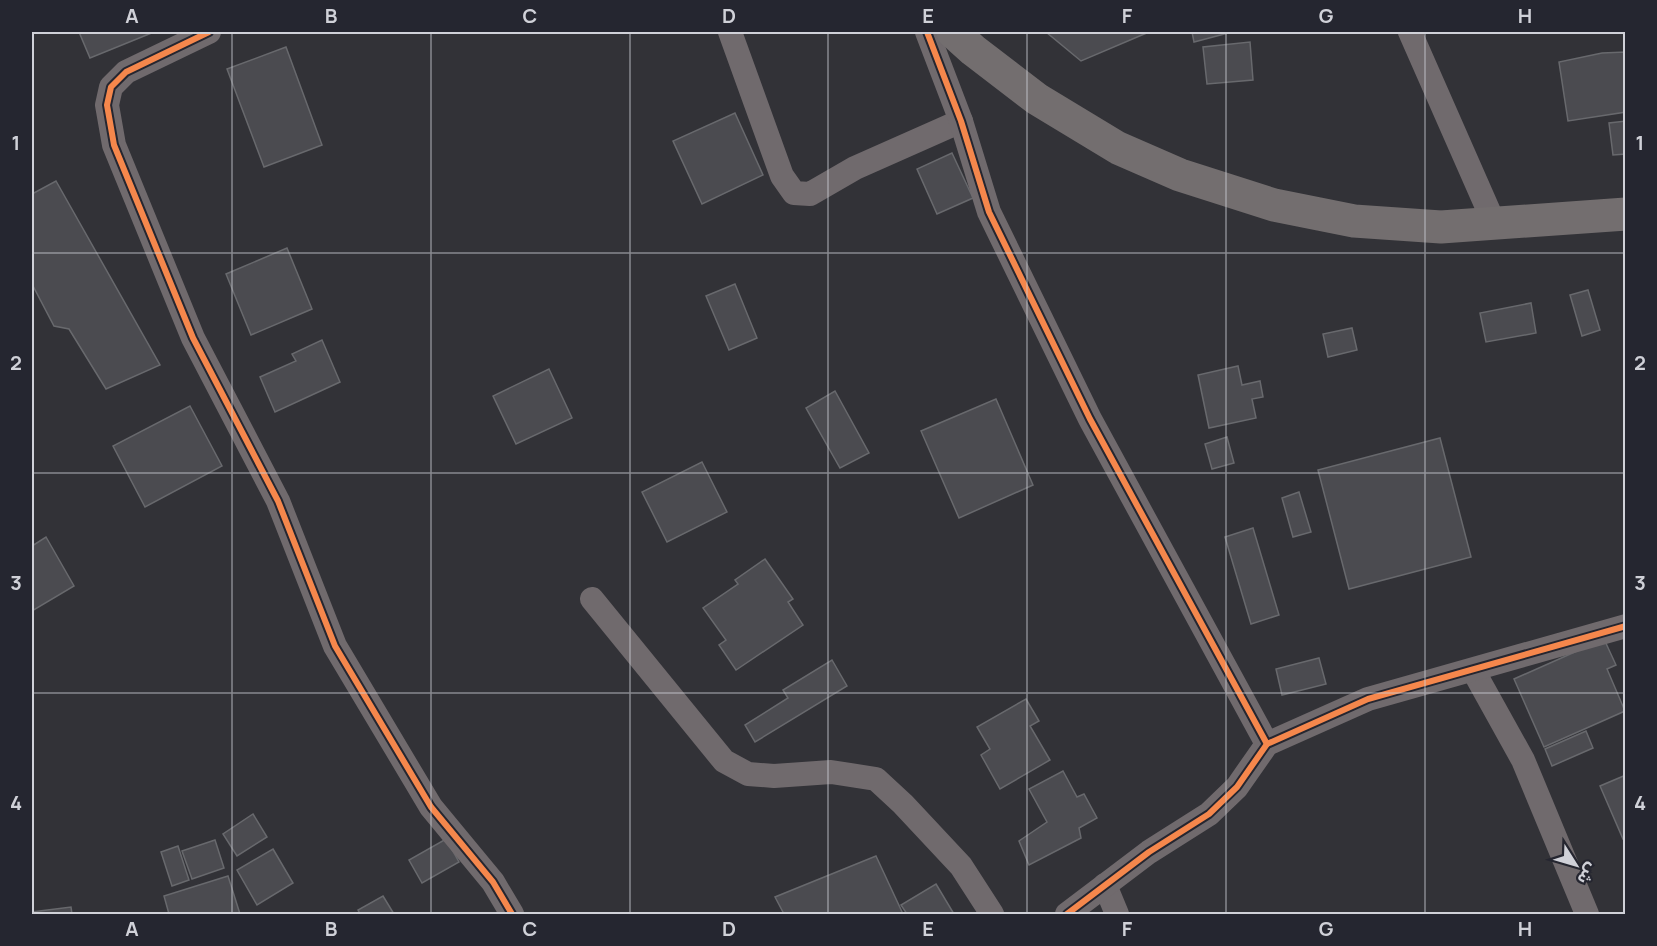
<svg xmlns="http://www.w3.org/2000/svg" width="1657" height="946" font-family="Manrope,'Noto Sans Arabic',sans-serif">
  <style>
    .building { fill: #4b4b50; stroke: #68696d; stroke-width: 1.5 }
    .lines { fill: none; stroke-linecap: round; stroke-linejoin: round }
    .minor { stroke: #706a6d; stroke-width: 24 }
    .secondary { stroke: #736e6f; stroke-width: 33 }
    .cycleway-casing { stroke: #252630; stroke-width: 10 }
    .cycleway { stroke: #f5874c; stroke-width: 6 }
    .grid { fill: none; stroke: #d0d1d8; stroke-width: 1.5; stroke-opacity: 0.55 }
    .neatline { fill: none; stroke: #d0d1d8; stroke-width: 2 }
    .grid-label { font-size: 20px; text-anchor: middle; font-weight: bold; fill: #d0d1d8 }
  </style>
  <rect width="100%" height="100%" fill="#323237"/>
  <g class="building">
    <path d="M79,32H154L90,58Z"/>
    <path d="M1046,32H1149L1081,61Z"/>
    <path d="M1192,32H1232L1194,42Z"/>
    <path d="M1250,42L1253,80L1207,84L1203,47Z"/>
    <path d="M286,47L322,145L264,167L227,69Z"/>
    <path d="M1626,52V112L1568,121L1559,62L1602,53Z"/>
    <path d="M735,113L763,175L702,204L673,141Z"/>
    <path d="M1626,121V154L1613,155L1609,123Z"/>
    <path d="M952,153L973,198L937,214L917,169Z"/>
    <path d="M56,181L160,365L106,389L69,329L54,326L32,284V194Z"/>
    <path d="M287,248L312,309L251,335L226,274Z"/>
    <path d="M735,284L757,338L729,350L706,296Z"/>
    <path d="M1588,290L1600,330L1582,336L1570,295Z"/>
    <path d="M1531,303L1536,333L1486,342L1480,313Z"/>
    <path d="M1352,328L1357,350L1328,357L1323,334Z"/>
    <path d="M322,340L340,382L275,412L260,377L296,361L292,354Z"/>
    <path d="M1238,366L1242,385L1260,381L1263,397L1252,399L1256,418L1209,428L1198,375Z"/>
    <path d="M549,369L572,418L516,444L493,396Z"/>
    <path d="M835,391L869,453L840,468L806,408Z"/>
    <path d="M996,399L1033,485L959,518L921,431Z"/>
    <path d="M190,406L222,466L145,507L113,446Z"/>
    <path d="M1227,437L1234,463L1212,469L1205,444Z"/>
    <path d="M1440,438L1471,557L1349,589L1318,470Z"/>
    <path d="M702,462L727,512L667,542L642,492Z"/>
    <path d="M1299,492L1311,532L1293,537L1282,498Z"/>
    <path d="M1253,528L1279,615L1251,624L1225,537Z"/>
    <path d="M46,537L74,586L32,611V546Z"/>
    <path d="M765,559L793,599L788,602L803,625L736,670L719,645L726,640L703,608L738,584L735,580Z"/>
    <path d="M1604,639L1616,665L1607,669L1625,711L1544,747L1514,679Z"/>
    <path d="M1319,658L1326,684L1282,695L1276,669Z"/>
    <path d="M832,660L847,686L755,742L745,725L788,698L783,690Z"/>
    <path d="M1026,699L1039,721L1030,726L1050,760L1000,789L981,755L990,749L977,727Z"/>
    <path d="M1586,731L1593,748L1552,766L1545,749Z"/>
    <path d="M1063,771L1077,797L1084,794L1097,818L1079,828L1081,838L1029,865L1019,841L1047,822L1029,789Z"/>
    <path d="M1626,775V838L1623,839L1600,786Z"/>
    <path d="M253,814L267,837L237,856L223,834Z"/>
    <path d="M446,839L459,862L422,883L409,860Z"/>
    <path d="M215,840L224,868L192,879L182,851Z"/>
    <path d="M178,846L189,880L172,886L161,852Z"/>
    <path d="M273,849L293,883L257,905L237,870Z"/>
    <path d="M876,856L903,914H784L775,897Z"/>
    <path d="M228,876L240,914H169L164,896Z"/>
    <path d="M936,884L954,914H907L901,905Z"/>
    <path d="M383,896L394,914H360L358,910Z"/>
    <path d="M71,907L72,914H32V912Z"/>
  </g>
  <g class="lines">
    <g class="minor">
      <path d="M209,32L126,72L111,87L107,105L114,145L193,338L278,501L335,646L431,807L493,882L512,914"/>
      <path d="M730,32L782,176L794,193L810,194L855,168L961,121"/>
      <path d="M927,32L961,121L989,212L1090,419L1267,744"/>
      <path d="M1410,32L1494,223"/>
      <path d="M592,599L724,761L748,774L774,776L831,772L876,779L903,804L961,866L992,914"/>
      <path d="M1473,670L1523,760L1587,914"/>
      <path d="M1105,885L1117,914"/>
      <path d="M1067,914L1149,852L1209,814L1237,787L1267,744L1368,699L1626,626"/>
    </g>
    <path class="secondary" d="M953,32L973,50L1037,99L1118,148L1180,175L1274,205L1354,221L1441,227L1626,214"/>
    <g class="cycleway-casing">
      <g id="cycleway">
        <path d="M209,32L126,72L111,87L107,105L114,145L193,338L278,501L335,646L431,807L493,882L512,914"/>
        <path d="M927,32L961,121L989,212L1090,419L1267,744"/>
        <path d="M1067,914L1149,852L1209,814L1237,787L1267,744L1368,699L1626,626"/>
      </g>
    </g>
    <use href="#cycleway" class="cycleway"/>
  </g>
  <path class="grid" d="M232,32V914M431,32V914M630,32V914M828,32V914M1027,32V914M1226,32V914M1425,32V914M32,253H1626M32,473H1626M32,693H1626"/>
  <rect width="1657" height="946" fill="none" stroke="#252630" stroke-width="66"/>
  <g transform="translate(1576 865) rotate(127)" stroke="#252630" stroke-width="4.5" paint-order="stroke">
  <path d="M0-4.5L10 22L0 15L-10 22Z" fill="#d0d1d8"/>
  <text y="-9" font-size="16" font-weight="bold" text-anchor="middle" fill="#d0d1d8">ش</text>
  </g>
  <rect x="33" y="33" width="1591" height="880" class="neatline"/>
  <g class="grid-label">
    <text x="132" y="23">A</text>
    <text x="331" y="23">B</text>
    <text x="530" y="23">C</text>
    <text x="729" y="23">D</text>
    <text x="928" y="23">E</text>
    <text x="1127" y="23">F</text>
    <text x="1326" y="23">G</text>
    <text x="1525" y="23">H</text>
    <text x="16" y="150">1</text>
    <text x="1640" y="150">1</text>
    <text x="16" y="370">2</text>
    <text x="1640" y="370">2</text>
    <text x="16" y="590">3</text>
    <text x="1640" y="590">3</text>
    <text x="16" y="810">4</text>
    <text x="1640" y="810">4</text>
    <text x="132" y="936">A</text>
    <text x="331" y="936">B</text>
    <text x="530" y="936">C</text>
    <text x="729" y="936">D</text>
    <text x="928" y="936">E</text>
    <text x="1127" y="936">F</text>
    <text x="1326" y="936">G</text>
    <text x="1525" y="936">H</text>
  </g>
</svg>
